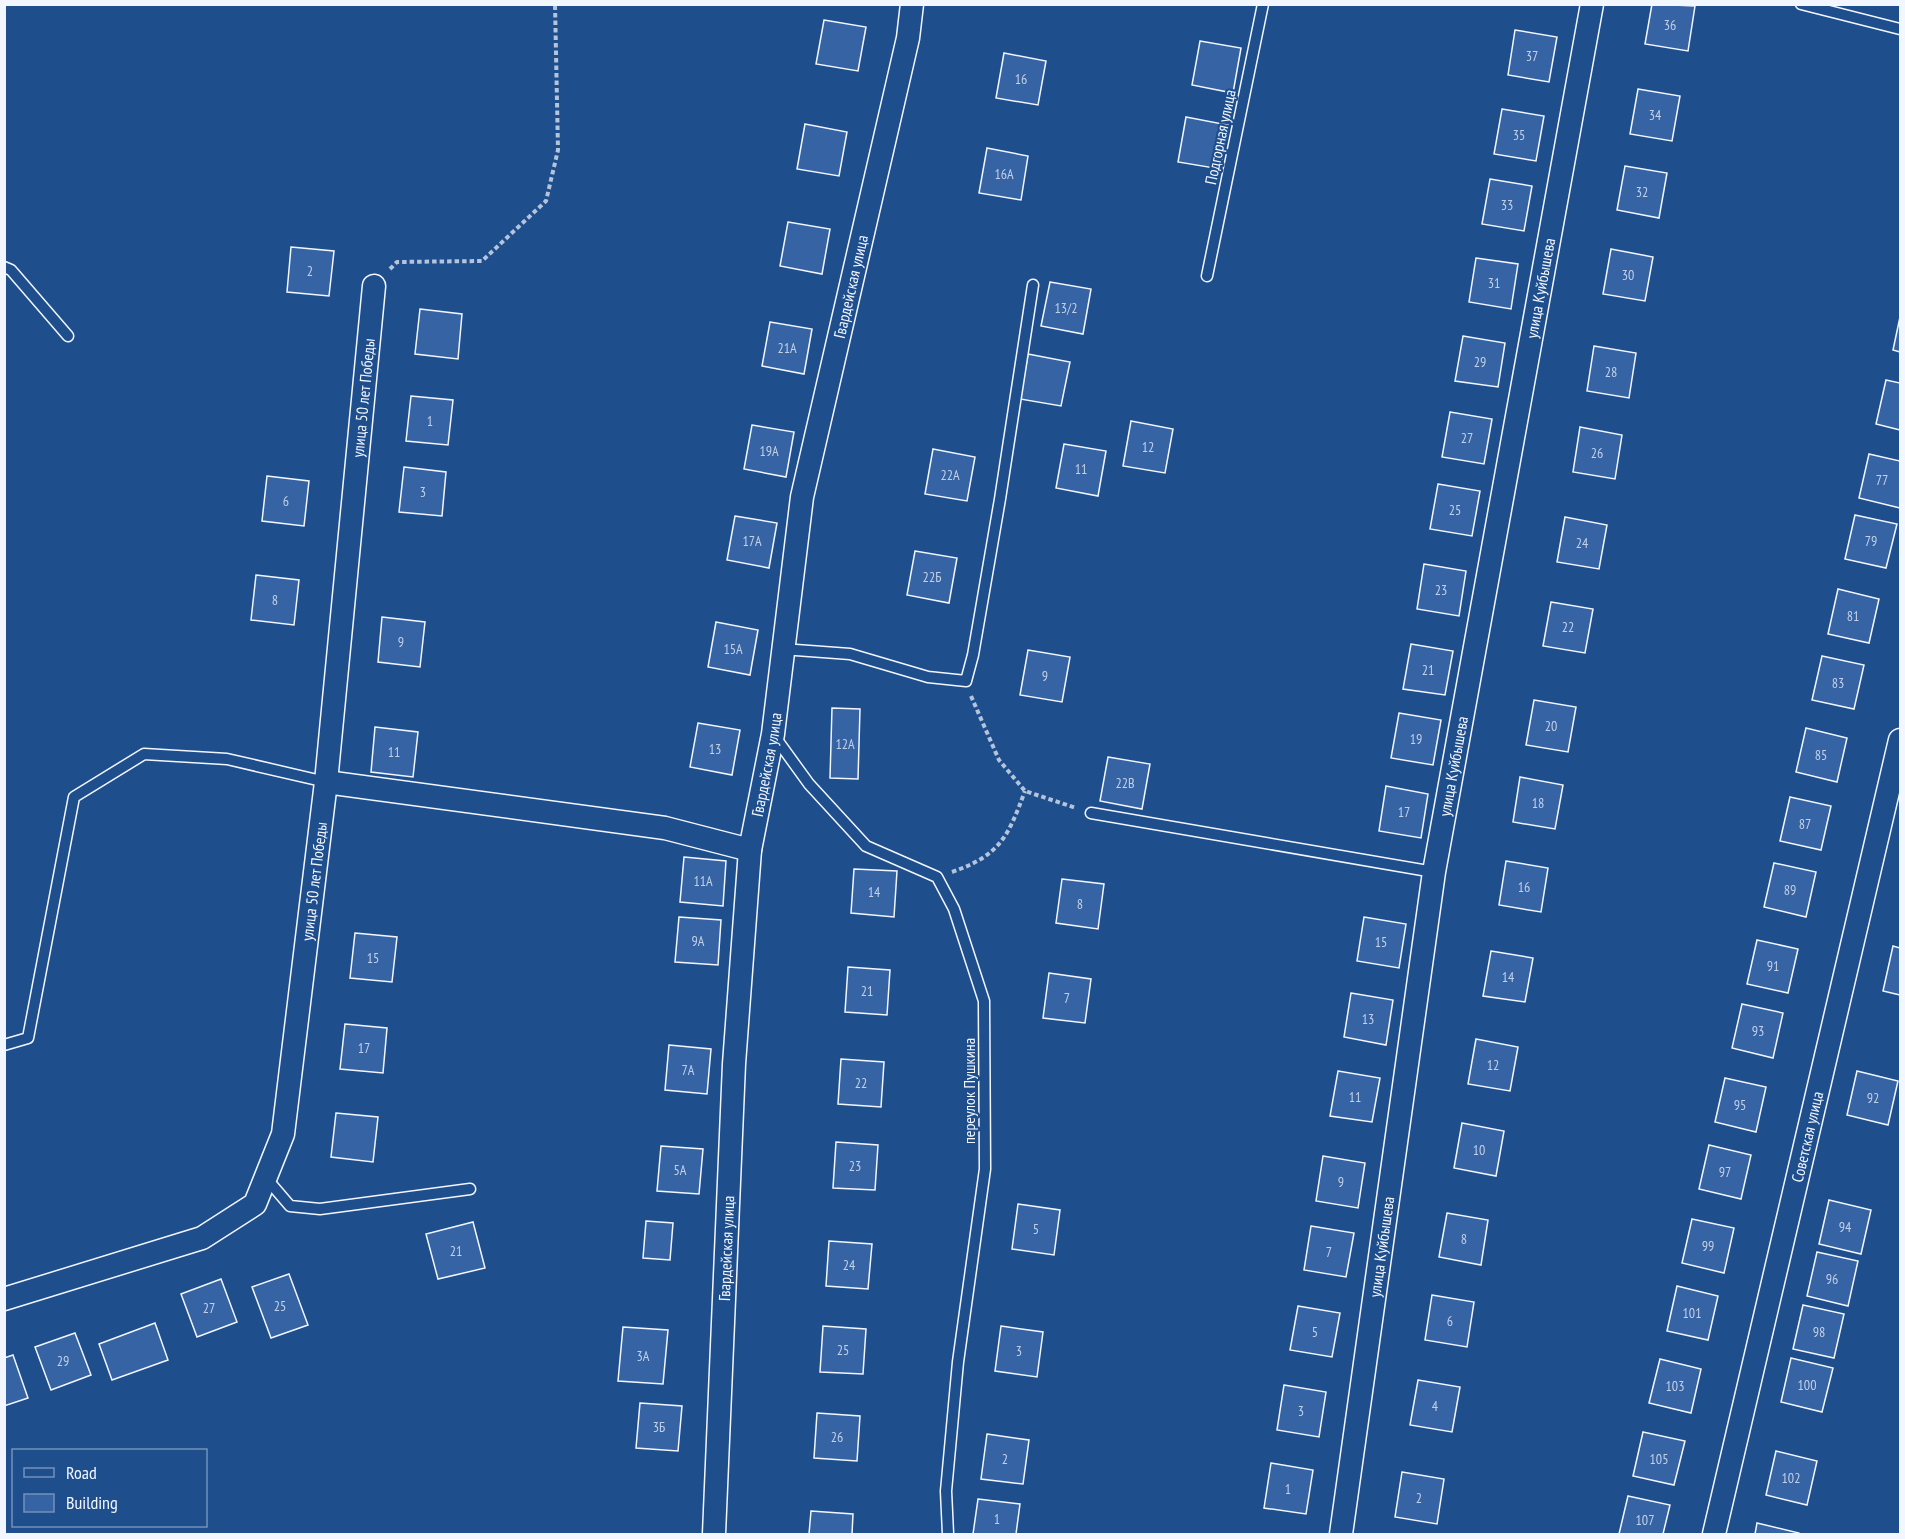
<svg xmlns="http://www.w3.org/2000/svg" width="1905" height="1539" font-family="'PT Sans Narrow',sans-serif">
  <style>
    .building { fill: #3563a3; stroke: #f2f6ff; stroke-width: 1.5 }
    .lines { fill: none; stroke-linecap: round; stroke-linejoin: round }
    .lane-casing { stroke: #f2f6ff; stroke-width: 13 }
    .street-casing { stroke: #f2f6ff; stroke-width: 25 }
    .path { stroke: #b3c4dc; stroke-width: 4; stroke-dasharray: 4.5 3; stroke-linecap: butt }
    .lane { stroke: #1f4e8c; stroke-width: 10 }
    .street { stroke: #1f4e8c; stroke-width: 22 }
    .labels { text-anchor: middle; stroke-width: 4.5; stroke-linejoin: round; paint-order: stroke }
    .number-label { font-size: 14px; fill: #c3d1e8 }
    .street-label { font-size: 16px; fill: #f2f6ff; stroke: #1f4e8c }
  </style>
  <rect width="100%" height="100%" fill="#1f4e8c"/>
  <g class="building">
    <path d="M1652,4L1695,6L1688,51L1645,44Z"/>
    <path d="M824,20L866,27L858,71L816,64Z"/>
    <path d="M1515,30L1557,37L1549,82L1508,75Z"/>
    <path d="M1200,41L1241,48L1233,93L1192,85Z"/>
    <path d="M1004,53L1046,61L1038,105L996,98Z"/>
    <path d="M1638,89L1680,96L1672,141L1630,134Z"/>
    <path d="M1502,109L1544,116L1536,161L1494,154Z"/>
    <path d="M1186,117L1228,125L1220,169L1178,162Z"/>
    <path d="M805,124L847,132L839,176L797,169Z"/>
    <path d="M987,148L1028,156L1021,200L979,193Z"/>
    <path d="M1625,166L1667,173L1659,218L1617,210Z"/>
    <path d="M1490,179L1532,186L1524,231L1482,224Z"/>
    <path d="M788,222L830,229L822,274L780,266Z"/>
    <path d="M291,247L334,251L329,296L287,292Z"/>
    <path d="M1611,249L1653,257L1645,301L1603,294Z"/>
    <path d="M1476,258L1518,264L1511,309L1469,302Z"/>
    <path d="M1050,282L1091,289L1083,334L1041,326Z"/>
    <path d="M420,309L462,314L458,359L415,354Z"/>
    <path d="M1900,317V352L1893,350Z"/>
    <path d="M770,322L812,329L804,374L762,366Z"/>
    <path d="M1463,336L1505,343L1498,387L1455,381Z"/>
    <path d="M1594,346L1636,353L1629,398L1587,391Z"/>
    <path d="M1028,354L1070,362L1061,406L1020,399Z"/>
    <path d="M1886,380L1900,383V430L1876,424Z"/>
    <path d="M411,396L453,400L448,445L406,441Z"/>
    <path d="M1450,412L1492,419L1484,464L1442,457Z"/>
    <path d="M1131,421L1173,429L1165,473L1123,466Z"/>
    <path d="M752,425L794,432L786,477L744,469Z"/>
    <path d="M1580,427L1622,435L1615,479L1573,472Z"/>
    <path d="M1064,444L1106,451L1098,496L1056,488Z"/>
    <path d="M933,449L975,457L967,501L925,494Z"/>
    <path d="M1869,454L1900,461V508L1859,498Z"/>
    <path d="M404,467L446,472L442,516L399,512Z"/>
    <path d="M267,476L309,481L304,526L262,521Z"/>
    <path d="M1438,484L1480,491L1472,536L1430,529Z"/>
    <path d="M1855,515L1897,524L1886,568L1845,559Z"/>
    <path d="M735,516L777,523L769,568L727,560Z"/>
    <path d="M1565,517L1607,525L1599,569L1557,562Z"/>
    <path d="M915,551L957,558L949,603L907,595Z"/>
    <path d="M1424,564L1466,571L1459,616L1417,609Z"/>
    <path d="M256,575L299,580L294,625L251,620Z"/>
    <path d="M1838,589L1879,599L1869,643L1828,634Z"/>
    <path d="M1551,602L1593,609L1585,653L1543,646Z"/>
    <path d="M382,617L425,622L420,667L378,662Z"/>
    <path d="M716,622L758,630L750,675L708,667Z"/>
    <path d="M1411,644L1453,651L1445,695L1403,689Z"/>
    <path d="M1028,650L1070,657L1062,702L1020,695Z"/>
    <path d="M1822,656L1864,665L1854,709L1812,700Z"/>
    <path d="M1534,700L1576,707L1568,752L1526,745Z"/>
    <path d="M832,708L860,709L858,779L830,778Z"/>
    <path d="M1399,713L1441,720L1433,765L1391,758Z"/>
    <path d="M698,723L740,730L732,775L690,767Z"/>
    <path d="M375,727L418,732L413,777L371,772Z"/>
    <path d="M1806,728L1847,738L1837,782L1796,772Z"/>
    <path d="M1108,757L1150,764L1142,809L1100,801Z"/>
    <path d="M1520,777L1563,785L1555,829L1513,822Z"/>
    <path d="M1386,786L1428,794L1421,838L1379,831Z"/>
    <path d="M1790,797L1831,806L1821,850L1780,841Z"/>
    <path d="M684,857L726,861L723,906L680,902Z"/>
    <path d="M1506,861L1548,868L1541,912L1499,905Z"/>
    <path d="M1774,863L1816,872L1806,917L1764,907Z"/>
    <path d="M854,869L897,871L894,917L851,913Z"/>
    <path d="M1062,879L1104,884L1098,929L1056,923Z"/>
    <path d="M679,917L721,920L718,965L675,962Z"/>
    <path d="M1364,917L1406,924L1399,968L1357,961Z"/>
    <path d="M355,933L397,937L392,982L350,978Z"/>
    <path d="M1757,940L1798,949L1788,993L1747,984Z"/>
    <path d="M1893,946L1900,948V995L1883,991Z"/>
    <path d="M1491,951L1533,958L1525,1002L1483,996Z"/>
    <path d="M848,967L890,970L887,1015L845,1012Z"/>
    <path d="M1049,973L1091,979L1085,1023L1043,1018Z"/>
    <path d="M1351,993L1393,1000L1386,1045L1344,1037Z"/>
    <path d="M1742,1004L1783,1013L1773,1058L1732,1048Z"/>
    <path d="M345,1024L387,1028L383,1073L340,1069Z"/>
    <path d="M1476,1039L1518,1047L1510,1091L1468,1084Z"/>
    <path d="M669,1045L711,1049L707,1094L665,1090Z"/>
    <path d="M841,1059L884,1062L881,1107L838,1104Z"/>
    <path d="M1338,1071L1380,1078L1372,1122L1330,1116Z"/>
    <path d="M1857,1071L1898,1081L1888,1125L1847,1115Z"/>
    <path d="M1725,1078L1766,1087L1756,1132L1715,1122Z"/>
    <path d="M336,1113L378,1117L373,1162L331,1157Z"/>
    <path d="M1462,1123L1504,1131L1496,1176L1454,1168Z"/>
    <path d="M836,1142L878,1145L875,1190L833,1188Z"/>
    <path d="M1709,1145L1751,1155L1741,1199L1699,1189Z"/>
    <path d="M661,1146L703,1149L699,1194L657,1191Z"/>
    <path d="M1323,1156L1365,1163L1358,1208L1316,1201Z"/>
    <path d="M1829,1200L1871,1210L1861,1254L1819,1244Z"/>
    <path d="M1018,1204L1060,1210L1054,1255L1012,1249Z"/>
    <path d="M1447,1213L1488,1220L1481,1265L1439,1257Z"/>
    <path d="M1692,1219L1734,1228L1724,1273L1682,1263Z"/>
    <path d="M646,1221L673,1223L670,1260L643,1258Z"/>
    <path d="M473,1222L485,1268L438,1279L426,1234Z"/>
    <path d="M1311,1226L1354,1233L1346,1277L1304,1270Z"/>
    <path d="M829,1241L872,1244L868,1289L826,1286Z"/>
    <path d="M1817,1252L1858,1261L1848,1306L1807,1296Z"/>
    <path d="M289,1274L308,1325L271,1338L252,1287Z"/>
    <path d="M221,1279L237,1322L197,1337L181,1294Z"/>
    <path d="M1677,1286L1718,1296L1708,1340L1667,1331Z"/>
    <path d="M1432,1295L1474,1302L1467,1347L1425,1340Z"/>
    <path d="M1803,1305L1844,1314L1834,1358L1793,1349Z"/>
    <path d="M1298,1306L1340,1313L1332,1357L1290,1350Z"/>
    <path d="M155,1323L168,1360L112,1380L99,1344Z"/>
    <path d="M823,1326L866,1329L863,1374L820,1372Z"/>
    <path d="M1001,1326L1043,1332L1037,1377L995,1371Z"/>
    <path d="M623,1327L668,1330L663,1384L618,1381Z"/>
    <path d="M75,1333L91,1375L51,1390L35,1347Z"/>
    <path d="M13,1355L28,1398L4,1406V1358Z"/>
    <path d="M1791,1358L1833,1368L1822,1412L1781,1402Z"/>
    <path d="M1660,1359L1701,1369L1691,1413L1649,1403Z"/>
    <path d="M1418,1380L1460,1387L1452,1432L1410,1425Z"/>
    <path d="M1284,1385L1326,1392L1319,1437L1277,1430Z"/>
    <path d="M640,1403L682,1406L678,1451L636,1448Z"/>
    <path d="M817,1413L860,1416L857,1461L814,1458Z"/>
    <path d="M1643,1432L1685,1441L1674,1485L1633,1476Z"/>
    <path d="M987,1434L1029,1440L1023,1484L981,1479Z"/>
    <path d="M1776,1451L1817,1461L1807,1505L1766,1495Z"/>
    <path d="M1271,1463L1313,1470L1306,1514L1264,1508Z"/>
    <path d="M1402,1472L1444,1479L1437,1524L1395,1517Z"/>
    <path d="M1628,1496L1670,1505L1663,1534H1619Z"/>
    <path d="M978,1499L1020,1504L1016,1534H973Z"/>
    <path d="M811,1511L853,1514L852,1534H809Z"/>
    <path d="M1757,1523L1799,1533V1534H1755Z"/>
  </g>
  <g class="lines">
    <g class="lane-casing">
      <g id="lane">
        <path d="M1801,4L1900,29"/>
        <path d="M4,267L11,270L68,336"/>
        <path d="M1207,276L1263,4"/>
        <path d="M782,649L850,654L928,677L966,681L973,655L1000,499L1033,285"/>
        <path d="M775,737L809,784L866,846L937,877L954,909L984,1001L985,1169L958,1362L946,1491L948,1534"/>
        <path d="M1091,813L1434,872"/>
        <path d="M4,1045L28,1038L74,797L144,754L227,759L326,782"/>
        <path d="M266,1178L290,1206L320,1209L470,1189"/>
      </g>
    </g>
    <g class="street-casing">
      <g id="street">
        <path d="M326,782L665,828L750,850"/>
        <path id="s1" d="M4,1299L202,1238L255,1204L283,1134L326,782L374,286"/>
        <path id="s2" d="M714,1534L734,1064L750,850L773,734L802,497L908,38L912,4"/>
        <path id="s3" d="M1341,1534L1434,872L1592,4"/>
        <path id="s4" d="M1714,1534L1900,740"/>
      </g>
    </g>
    <g class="path">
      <path d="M390,269L397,262L482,261L546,201L558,150L555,4"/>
      <path d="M971,696L999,760L1025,791L1076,808"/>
      <path d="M952,872C1001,855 1008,836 1025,791"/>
    </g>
    <use href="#lane" class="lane"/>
    <use href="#street" class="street"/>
  </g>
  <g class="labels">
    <g class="number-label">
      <text x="1670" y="30">36</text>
      <text x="1532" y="61">37</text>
      <text x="1021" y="84">16</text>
      <text x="1655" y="120">34</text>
      <text x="1519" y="140">35</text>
      <text x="1004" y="179">16А</text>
      <text x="1642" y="197">32</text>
      <text x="1507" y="210">33</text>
      <text x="310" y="276">2</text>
      <text x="1628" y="280">30</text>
      <text x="1494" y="288">31</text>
      <text x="1066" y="313">13/2</text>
      <text x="787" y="353">21А</text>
      <text x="1480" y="367">29</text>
      <text x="1611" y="377">28</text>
      <text x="430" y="426">1</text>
      <text x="1467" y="443">27</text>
      <text x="1148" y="452">12</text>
      <text x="769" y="456">19А</text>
      <text x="1597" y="458">26</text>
      <text x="1081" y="474">11</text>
      <text x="950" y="480">22А</text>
      <text x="1882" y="485">77</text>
      <text x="423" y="497">3</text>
      <text x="286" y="506">6</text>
      <text x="1455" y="515">25</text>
      <text x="752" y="546">17А</text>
      <text x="1871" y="546">79</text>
      <text x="1582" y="548">24</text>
      <text x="932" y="582">22Б</text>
      <text x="1441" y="595">23</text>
      <text x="275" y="605">8</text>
      <text x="1853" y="621">81</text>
      <text x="1568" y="632">22</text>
      <text x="401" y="647">9</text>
      <text x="733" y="654">15А</text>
      <text x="1428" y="675">21</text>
      <text x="1045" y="681">9</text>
      <text x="1838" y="688">83</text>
      <text x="1551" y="731">20</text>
      <text x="1416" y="744">19</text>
      <text x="845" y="749">12А</text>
      <text x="715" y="754">13</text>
      <text x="394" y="757">11</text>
      <text x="1821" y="760">85</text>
      <text x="1125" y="788">22В</text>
      <text x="1538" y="808">18</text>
      <text x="1404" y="817">17</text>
      <text x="1805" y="829">87</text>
      <text x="703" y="886">11А</text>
      <text x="1524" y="892">16</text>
      <text x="1790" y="895">89</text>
      <text x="874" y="897">14</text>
      <text x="1080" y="909">8</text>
      <text x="698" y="946">9А</text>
      <text x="1381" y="947">15</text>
      <text x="373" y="963">15</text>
      <text x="1773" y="971">91</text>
      <text x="1508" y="982">14</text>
      <text x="867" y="996">21</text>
      <text x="1067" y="1003">7</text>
      <text x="1368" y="1024">13</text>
      <text x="1758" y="1036">93</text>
      <text x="364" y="1053">17</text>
      <text x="1493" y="1070">12</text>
      <text x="688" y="1075">7А</text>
      <text x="861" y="1088">22</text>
      <text x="1355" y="1102">11</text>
      <text x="1873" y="1103">92</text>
      <text x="1740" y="1110">95</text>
      <text x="1479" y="1155">10</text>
      <text x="855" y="1171">23</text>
      <text x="680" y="1175">5А</text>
      <text x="1725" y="1177">97</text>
      <text x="1341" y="1187">9</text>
      <text x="1845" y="1232">94</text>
      <text x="1036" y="1234">5</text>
      <text x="1464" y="1244">8</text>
      <text x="1708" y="1251">99</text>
      <text x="456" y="1256">21</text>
      <text x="1329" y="1257">7</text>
      <text x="849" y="1270">24</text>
      <text x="1832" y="1284">96</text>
      <text x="280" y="1311">25</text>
      <text x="209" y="1313">27</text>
      <text x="1692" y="1318">101</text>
      <text x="1450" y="1326">6</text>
      <text x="1315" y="1337">5</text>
      <text x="1819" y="1337">98</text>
      <text x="843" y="1355">25</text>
      <text x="1019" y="1356">3</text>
      <text x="643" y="1361">3А</text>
      <text x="63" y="1366">29</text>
      <text x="1807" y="1390">100</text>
      <text x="1675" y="1391">103</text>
      <text x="1435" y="1411">4</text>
      <text x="1301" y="1416">3</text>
      <text x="659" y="1432">3Б</text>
      <text x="837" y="1442">26</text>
      <text x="1005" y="1464">2</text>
      <text x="1659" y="1464">105</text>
      <text x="1791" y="1483">102</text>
      <text x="1288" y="1494">1</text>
      <text x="1419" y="1503">2</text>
      <text x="997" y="1524">1</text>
      <text x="1645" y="1525">107</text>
    </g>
    <g class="street-label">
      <text transform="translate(1220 137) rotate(-78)" y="6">Подгорная улица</text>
      <text dy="6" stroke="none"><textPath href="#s2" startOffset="1258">Гвардейская улица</textPath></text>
      <text dy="6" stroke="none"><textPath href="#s3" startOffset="1262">улица Куйбышева</textPath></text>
      <text dy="6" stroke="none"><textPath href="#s1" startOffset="1086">улица 50 лет Победы</textPath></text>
      <text dy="6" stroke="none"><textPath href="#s2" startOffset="772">Гвардейская улица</textPath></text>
      <text dy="6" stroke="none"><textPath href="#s3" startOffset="776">улица Куйбышева</textPath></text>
      <text dy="6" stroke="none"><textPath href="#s1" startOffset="600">улица 50 лет Победы</textPath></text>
      <text transform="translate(969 1091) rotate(-90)" y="6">переулок Пушкина</text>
      <text dy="6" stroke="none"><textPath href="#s4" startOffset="408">Советская улица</textPath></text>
      <text dy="6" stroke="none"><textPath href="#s2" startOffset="286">Гвардейская улица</textPath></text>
      <text dy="6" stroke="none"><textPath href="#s3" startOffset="290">улица Куйбышева</textPath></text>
    </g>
  </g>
  <rect width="1905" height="1539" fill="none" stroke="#f2f6ff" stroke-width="12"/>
  <rect x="12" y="1449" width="195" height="78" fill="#1f4e8c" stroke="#7391ba" stroke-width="1.5"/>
  <rect x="24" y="1468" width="30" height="9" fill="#1f4e8c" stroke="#7391ba" stroke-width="1.5"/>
  <text x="66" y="1479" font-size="18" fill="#f2f6ff">Road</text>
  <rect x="24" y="1494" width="30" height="18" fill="#3563a3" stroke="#7391ba" stroke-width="1.5"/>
  <text x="66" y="1509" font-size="18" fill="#f2f6ff">Building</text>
</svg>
